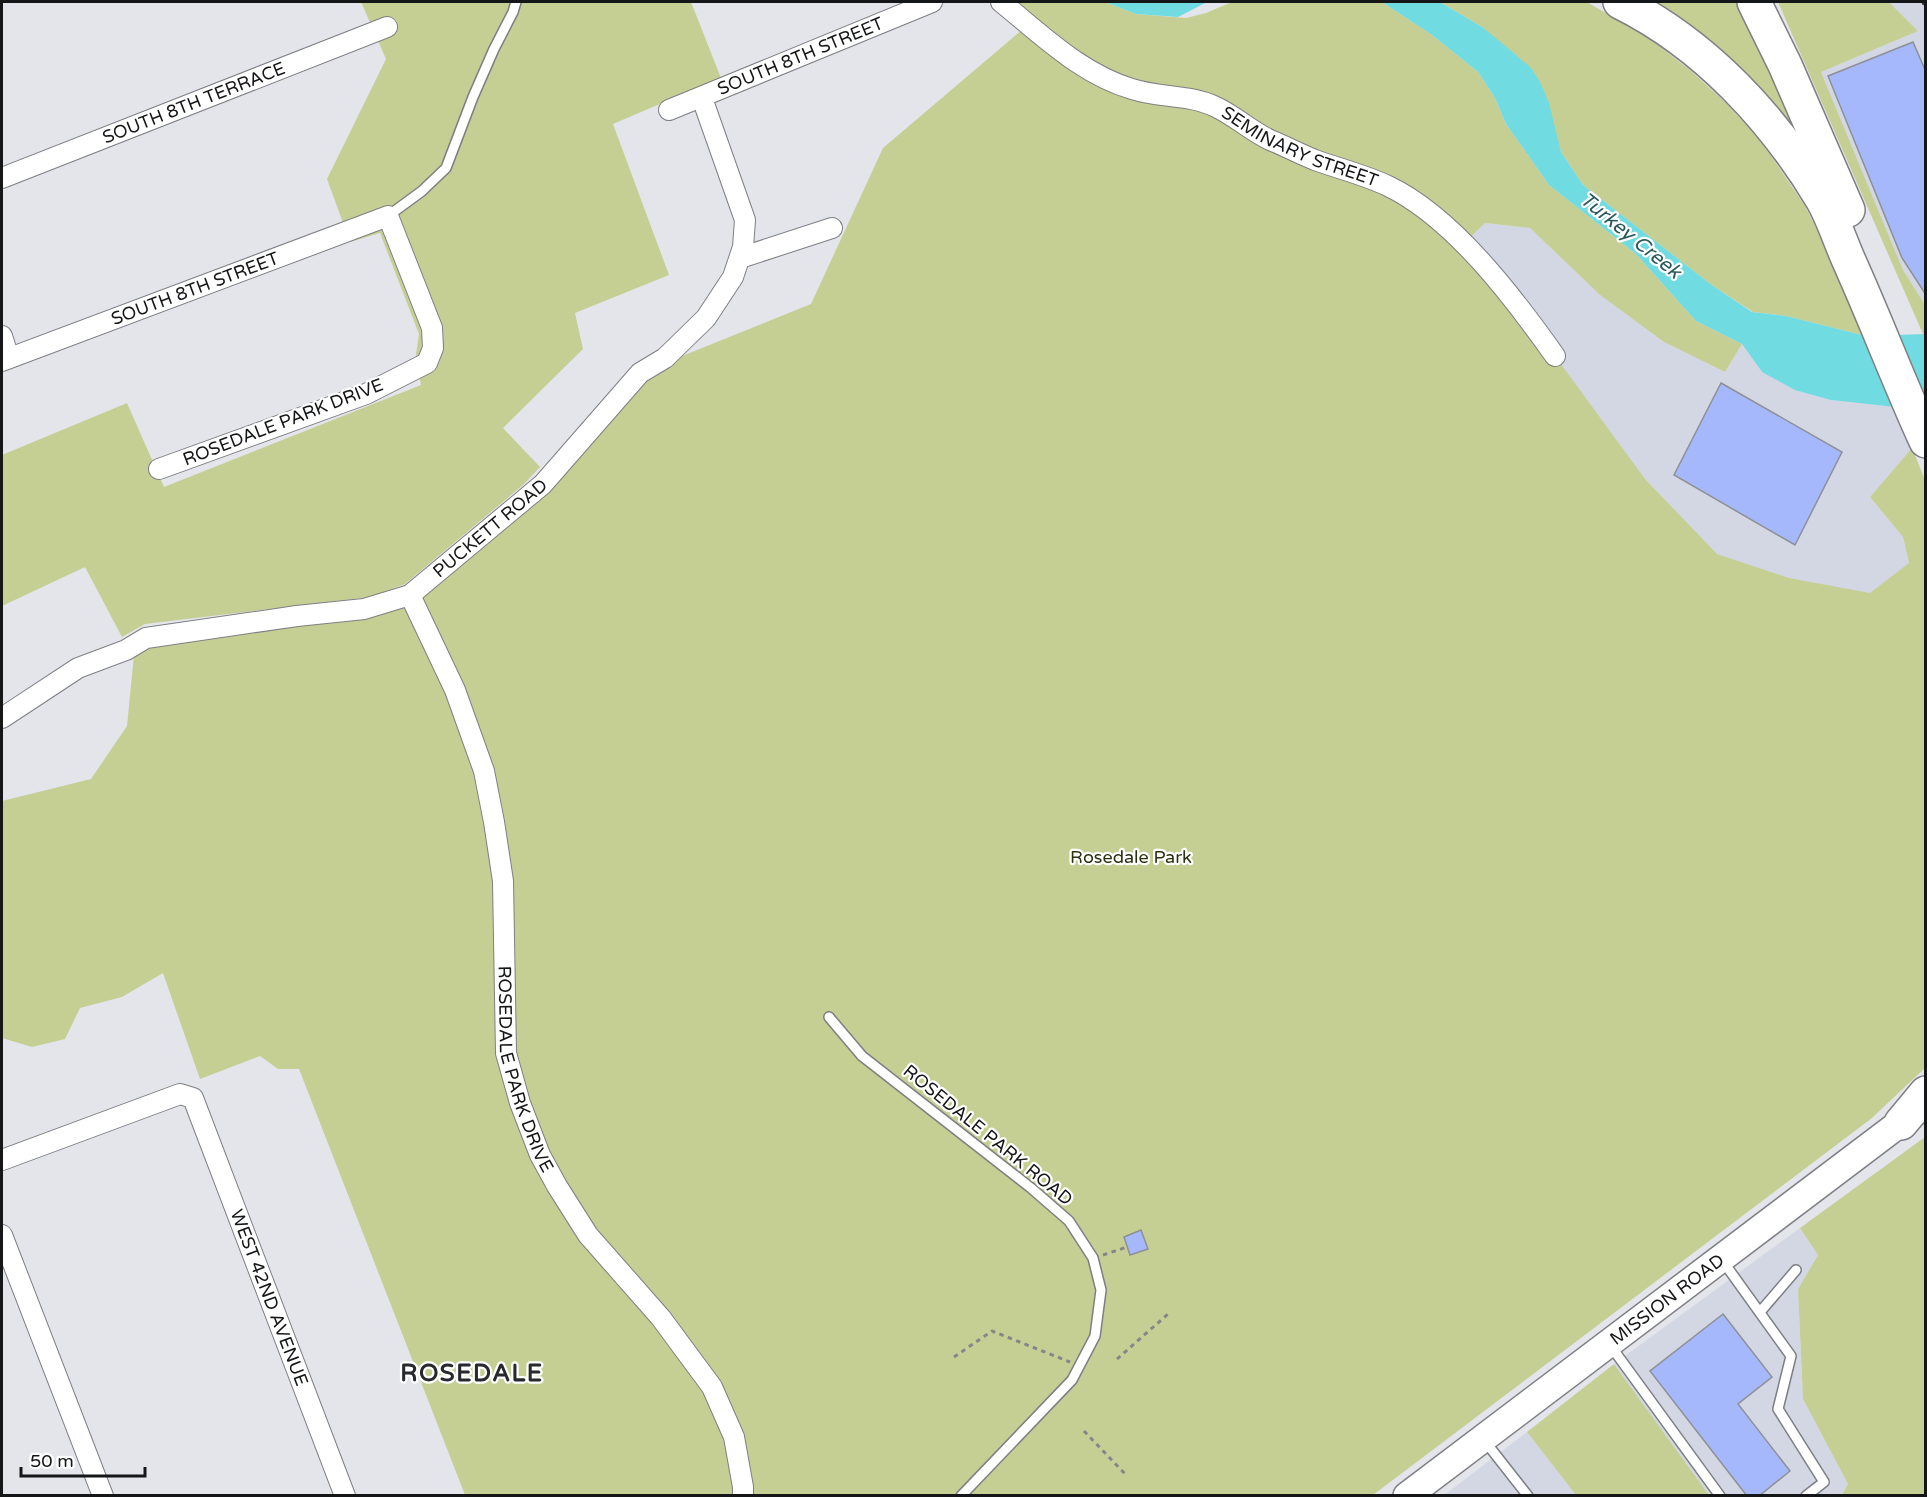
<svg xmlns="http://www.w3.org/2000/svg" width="1927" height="1497" font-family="'Varela Round',sans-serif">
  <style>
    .built { fill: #d2d7e3 }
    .green { fill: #c5cf94 }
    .water { fill: #71dbe2 }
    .building { fill: #a5b8fb; stroke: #8e9095; stroke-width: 1.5 }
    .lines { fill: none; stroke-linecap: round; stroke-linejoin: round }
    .lane-casing { stroke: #7e7f84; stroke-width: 12 }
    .street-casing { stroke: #7e7f84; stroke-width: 22 }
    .secondary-casing { stroke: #7e7f84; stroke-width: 30 }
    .highway-casing { stroke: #7e7f84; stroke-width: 36 }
    .path { stroke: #85868a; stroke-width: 3; stroke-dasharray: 4.5 4.5; stroke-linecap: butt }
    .lane { stroke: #fff; stroke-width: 9 }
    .street { stroke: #fff; stroke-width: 20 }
    .secondary { stroke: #fff; stroke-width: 27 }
    .highway { stroke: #fff; stroke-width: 33 }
    .rail-casing { stroke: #383a3c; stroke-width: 7 }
    .rail { stroke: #fff; stroke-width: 4.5; stroke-dasharray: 14; stroke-linecap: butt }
    .labels { text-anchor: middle; stroke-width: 4.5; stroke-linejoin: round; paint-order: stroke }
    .street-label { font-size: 18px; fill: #151618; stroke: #fff }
    .park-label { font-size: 18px; fill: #2d3111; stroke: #fff }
    .water-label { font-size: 20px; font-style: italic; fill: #2a595d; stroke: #fff }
    .district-label { font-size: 24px; font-weight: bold; letter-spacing: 1.5px; fill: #27292d; stroke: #fff }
  </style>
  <rect width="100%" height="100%" fill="#e3e5eb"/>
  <g class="built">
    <path d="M1889,2H1925V305L1903,270L1821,72L1918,31Z"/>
    <path d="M1485,223L1530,228L1600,295L1664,342L1725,372L1742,344L1762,372L1831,400L1895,407L1912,448L1870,497L1903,537L1909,564L1870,594L1789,578L1717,555L1645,479L1453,253Z"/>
    <path d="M1800,1228L1818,1255L1798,1289L1803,1399L1848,1484L1842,1495H1709L1614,1364Z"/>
    <path d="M1527,1432L1576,1495L1443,1496Z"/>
  </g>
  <g class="green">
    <path d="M361,2H691L721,78L613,124L669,275L575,313L583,349L503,428L540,467L523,485L405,584L370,597L145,624L122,637L85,567L2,606V455L127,403L164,487L421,385L416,354L419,334L380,233L350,242L327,179L386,59Z"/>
    <path d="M1001,2H1105L1136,14L1186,18L1206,13L1232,2H1382L1432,35L1478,72L1495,98L1506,124L1549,185L1636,254L1696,321L1742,344L1725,372L1664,342L1600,295L1530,228L1485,223L1463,244L1555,356L1645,479L1717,554L1789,578L1870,593L1909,563L1903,537L1870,497L1912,448L1925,480V1068L1872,1118L1373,1495H465L299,1069H278L260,1056L200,1079L163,973L122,997L80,1008L65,1039L32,1047L2,1038V801L91,779L127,726L135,645L410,595L543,484L640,373L811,304L883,148L1029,24Z"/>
    <path d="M1440,2H1587L1653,41L1691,71L1725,102L1761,141L1786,178L1805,206L1829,253L1866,336L1786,316L1753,312L1713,286L1583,185L1561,152L1555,132L1482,27Z"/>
    <path d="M1649,2H1746L1802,143Z"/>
    <path d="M1778,2H1889L1918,31L1821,72L1903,270L1925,305V334H1923Z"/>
    <path d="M1925,1137V1495H1842L1848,1484L1803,1399L1798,1289L1818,1255L1800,1228Z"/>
    <path d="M1614,1364L1709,1495H1576L1527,1432Z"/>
  </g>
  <g class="water">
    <path d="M1105,2H1207L1178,17L1136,14Z"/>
    <path d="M1382,2H1440L1482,27L1503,44L1531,68L1540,82L1549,103L1561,152L1583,185L1713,286L1752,312L1786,316L1866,336L1925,334V403L1895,407L1831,400L1795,390L1762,372L1742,344L1696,321L1636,254L1549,185L1506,124L1495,98L1478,72L1432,35Z"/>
  </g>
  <g class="building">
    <path d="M1913,42L1926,72V295L1902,258L1828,76Z"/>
    <path d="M1721,383L1842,452L1795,545L1674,475Z"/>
    <path d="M1141,1230L1148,1249L1130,1255L1124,1237Z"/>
    <path d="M1723,1314L1772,1377L1738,1404L1790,1471L1759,1496H1747L1650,1371Z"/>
  </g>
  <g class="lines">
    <g class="lane-casing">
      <g id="lane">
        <path d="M388,216L422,191L446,168L473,97L494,49L513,12L516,2"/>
        <path d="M829,1017L862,1056L1031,1188L1069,1221L1093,1258L1101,1290L1095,1336L1072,1380L961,1496"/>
        <path d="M1722,1260L1791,1356L1778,1409L1824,1482L1806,1496"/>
        <path d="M1760,1312L1796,1270"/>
        <path d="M1610,1345L1720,1496"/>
        <path d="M1484,1440L1528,1496"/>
      </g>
    </g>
    <g class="street-casing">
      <g id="street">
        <path id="s1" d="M1001,2C1042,35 1081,74 1132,89C1160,98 1189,94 1216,107C1235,116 1251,131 1270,140C1285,146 1300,154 1315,160C1340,169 1365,175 1388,186C1453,217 1514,298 1555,356"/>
        <path id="s2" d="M669,110L932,2"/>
        <path id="s3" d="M2,178L387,27"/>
        <path d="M740,258L832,228"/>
        <path d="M2,336L9,358"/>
        <path id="s4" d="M2,361L388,216L432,328L433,348L427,363L366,394L159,469"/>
        <path id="s5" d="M410,595L455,690L484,771L494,822L503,881L506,1053L520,1103L540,1155L557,1186L588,1235L661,1318L712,1387L734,1437L743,1487V1496"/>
        <path id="s6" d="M2,718L78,668L126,650L146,638L297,616L364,609L410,595L543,484L640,373L665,358L706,318L733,277L743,247L745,220L702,98"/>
        <path id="s7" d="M2,1160L180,1094L193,1098L345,1496"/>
        <path d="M2,1235L103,1496"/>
      </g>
    </g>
    <g class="secondary-casing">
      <g id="secondary">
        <path id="s8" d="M1407,1496L1916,1111"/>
      </g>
    </g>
    <g class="highway-casing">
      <g id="highway">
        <path d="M1620,2C1705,44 1774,119 1822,199C1833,218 1840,241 1849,261C1876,321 1899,382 1926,441"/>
        <path d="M1754,2L1785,65L1848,210"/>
        <path d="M1901,1123L1926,1093"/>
      </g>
    </g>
    <g class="path">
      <path d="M1103,1255L1127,1247"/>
      <path d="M954,1357L992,1331L1070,1362"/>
      <path d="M1117,1359L1168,1314"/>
      <path d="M1084,1431L1127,1476"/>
    </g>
    <use href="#lane" class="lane"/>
    <use href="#street" class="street"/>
    <use href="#secondary" class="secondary"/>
    <use href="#highway" class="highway"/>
    <g class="rail-casing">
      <path id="rail" d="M1925,2H1926"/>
    </g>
    <use href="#rail" class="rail"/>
  </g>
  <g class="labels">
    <g class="street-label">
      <text dy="6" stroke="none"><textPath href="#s2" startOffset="142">SOUTH 8TH STREET</textPath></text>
      <text dy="6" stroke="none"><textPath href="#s3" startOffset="206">SOUTH 8TH TERRACE</textPath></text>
      <text dy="6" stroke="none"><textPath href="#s1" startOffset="338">SEMINARY STREET</textPath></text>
      <text dy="6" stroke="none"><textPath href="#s4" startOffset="206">SOUTH 8TH STREET</textPath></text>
      <text transform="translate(283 422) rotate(-21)" y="6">ROSEDALE PARK DRIVE</text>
      <text dy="6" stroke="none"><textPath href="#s6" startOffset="538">PUCKETT ROAD</textPath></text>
      <text dy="6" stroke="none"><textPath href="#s5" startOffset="494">ROSEDALE PARK DRIVE</textPath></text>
      <text transform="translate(988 1135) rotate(39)" y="6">ROSEDALE PARK ROAD</text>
      <text dy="6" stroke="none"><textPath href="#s7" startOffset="417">WEST 42ND AVENUE</textPath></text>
      <text dy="6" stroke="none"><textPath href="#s8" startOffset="326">MISSION ROAD</textPath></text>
    </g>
    <g class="park-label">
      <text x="1131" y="863">Rosedale Park</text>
    </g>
    <g class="water-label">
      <text transform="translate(1631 235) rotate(39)" y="7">Turkey Creek</text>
    </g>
    <g class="district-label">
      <text x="472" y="1381">ROSEDALE</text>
    </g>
  </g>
  <rect width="1927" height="1497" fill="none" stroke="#151618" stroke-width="6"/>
  <path d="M21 1467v9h124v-9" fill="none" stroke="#151618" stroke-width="3"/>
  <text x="30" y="1467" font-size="18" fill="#151618" stroke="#ffffff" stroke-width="4.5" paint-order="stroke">50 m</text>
</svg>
